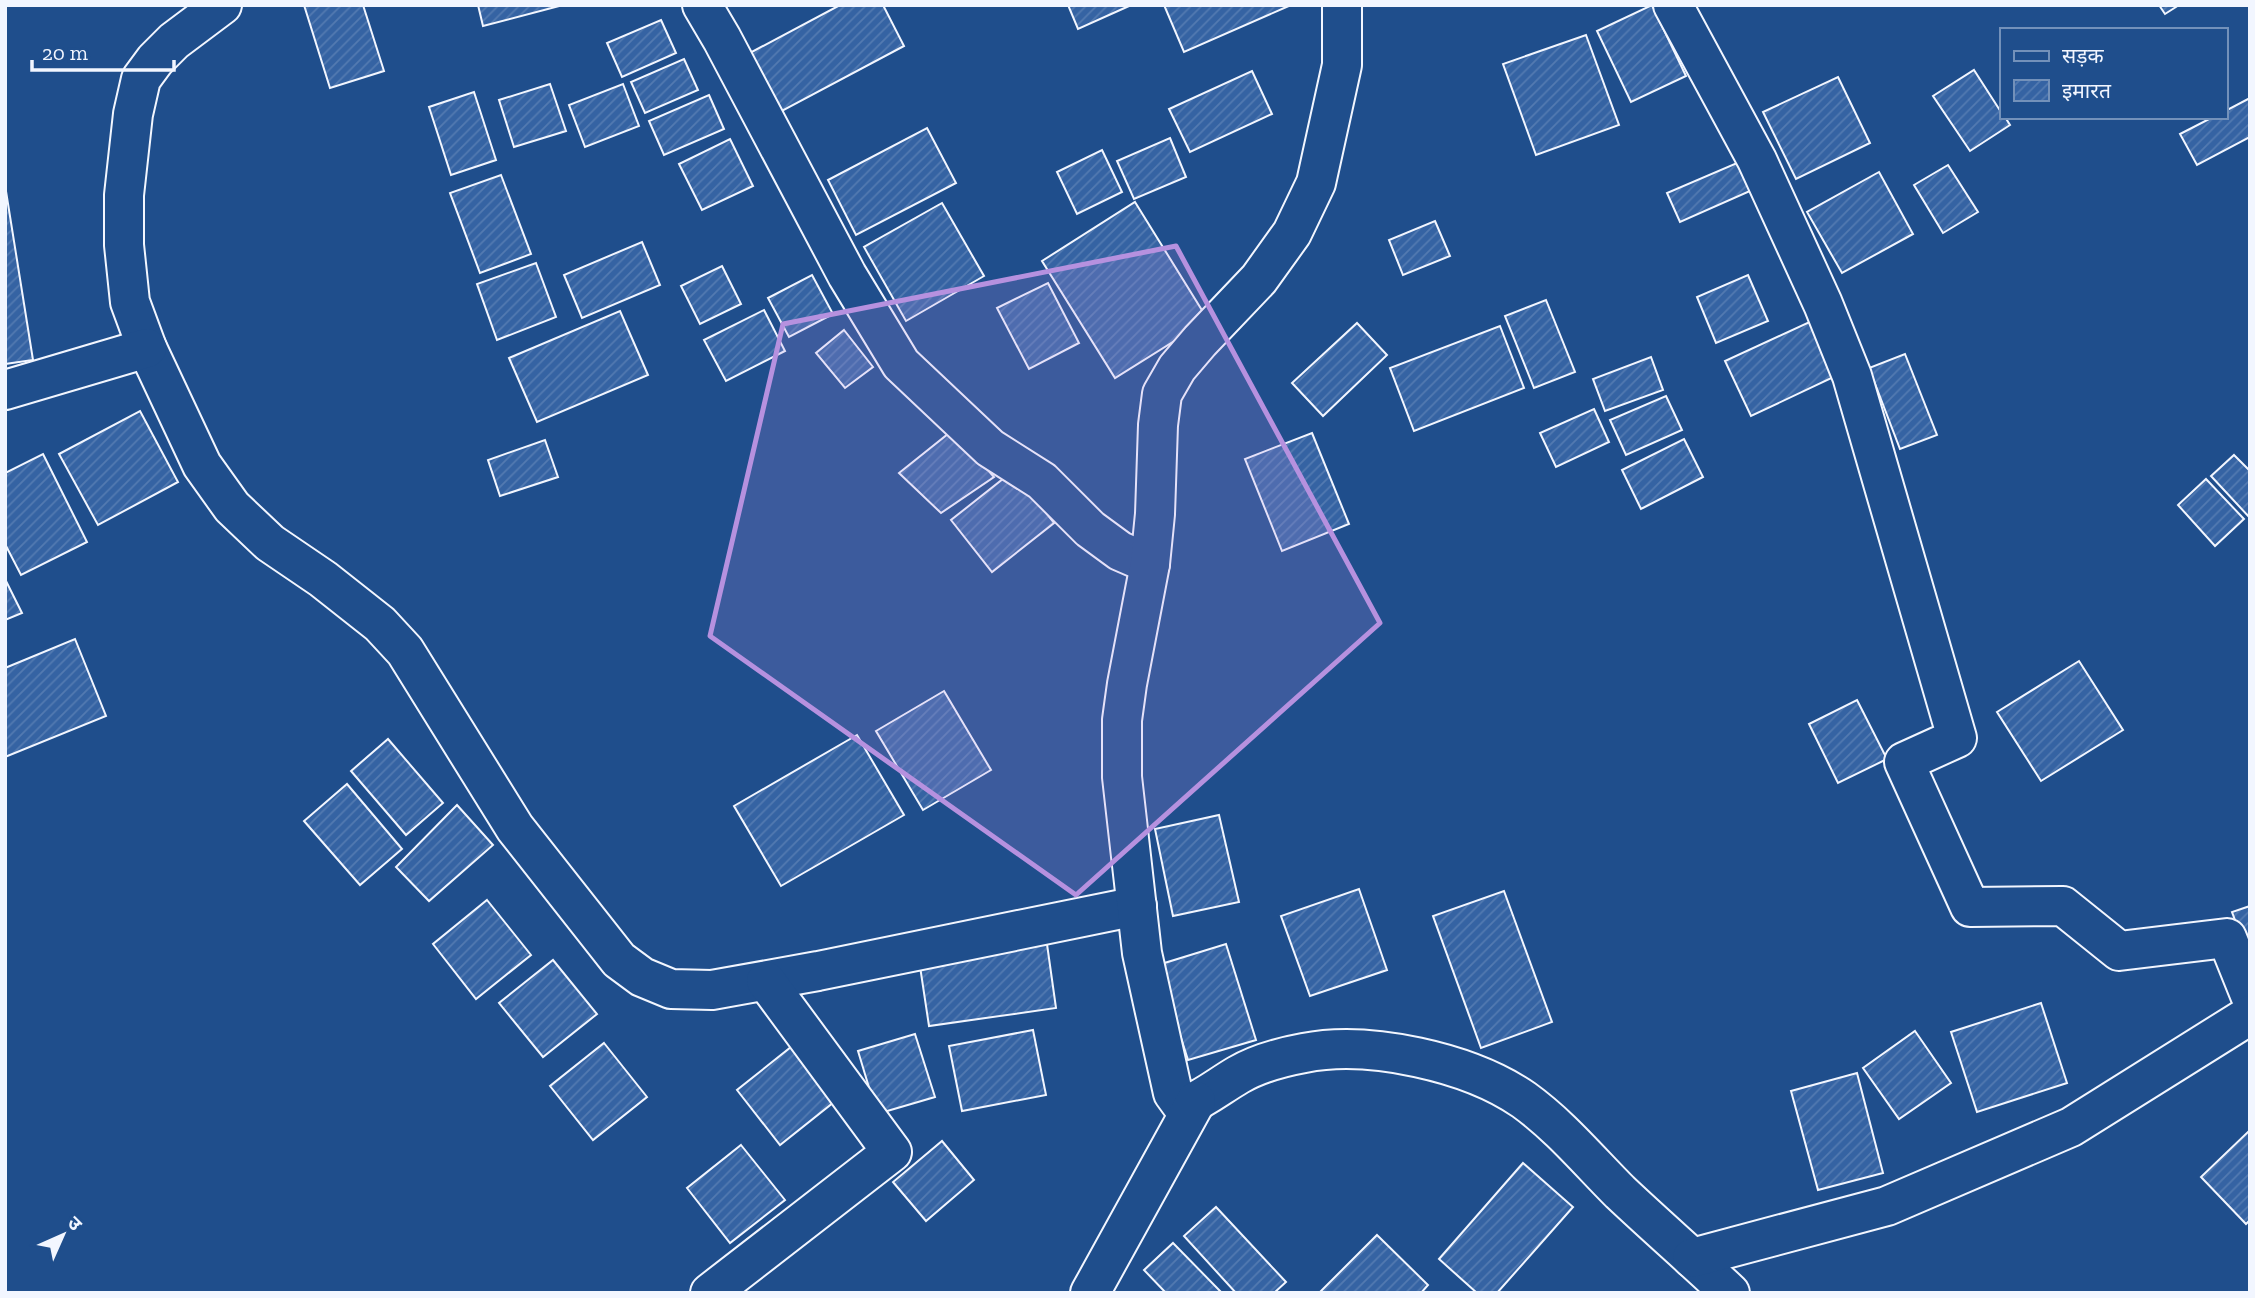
<svg xmlns="http://www.w3.org/2000/svg" width="2255" height="1298" font-family="'Zilla Slab','Noto Sans Devanagari',serif">
  <style>
    .building { fill: url(#building-hatch); stroke: #f2f6ff; stroke-width: 2 }
    .lines { fill: none; stroke-linecap: round; stroke-linejoin: round }
    .street-casing { stroke: #f2f6ff; stroke-width: 42 }
    .street { stroke: #1f4e8c; stroke-width: 38 }
    .marked { fill: #b691df; fill-opacity: 0.2; stroke: #b691df; stroke-width: 5; stroke-linejoin: round }
  </style>
  <defs>
    <pattern id="building-hatch" width="6" height="6" patternUnits="userSpaceOnUse" patternTransform="scale(1.75)"><rect width="6" height="6" fill="#3563a3"/><path d="M-1 1l2-2M0 6l6-6M5 7l2-2" fill="none" stroke="#537ab1"/></pattern>
  </defs>
  <rect width="100%" height="100%" fill="#1f4e8c"/>
  <g class="building">
    <path d="M304,5H363L384,71L330,88Z"/>
    <path d="M478,5H563L483,26Z"/>
    <path d="M840,5H883L904,46L780,112L748,54Z"/>
    <path d="M1068,5H1129V6L1078,29Z"/>
    <path d="M1164,5H1291L1184,52Z"/>
    <path d="M1652,5L1686,76L1631,102L1597,31Z"/>
    <path d="M2159,5H2179L2165,14Z"/>
    <path d="M661,20L676,53L622,77L607,43Z"/>
    <path d="M1586,35L1619,125L1536,155L1503,64Z"/>
    <path d="M684,59L698,90L645,113L631,82Z"/>
    <path d="M1974,70L2001,112V117H2005L2010,125L1970,151L1933,96Z"/>
    <path d="M1252,71L1272,114L1190,152L1169,109Z"/>
    <path d="M1838,77L1870,143L1796,179L1763,112Z"/>
    <path d="M550,84L566,131L514,147L499,100Z"/>
    <path d="M623,84L639,126L585,147L569,105Z"/>
    <path d="M474,92L496,160L451,175L429,107Z"/>
    <path d="M709,95L724,129L664,155L649,121Z"/>
    <path d="M2250,98V137L2197,165L2180,134L2213,117H2225V111Z"/>
    <path d="M927,128L956,183L856,235L828,180Z"/>
    <path d="M1170,138L1186,177L1134,199L1117,161Z"/>
    <path d="M730,139L753,186L702,210L679,164Z"/>
    <path d="M1102,150L1122,192L1077,214L1057,172Z"/>
    <path d="M1737,163L1750,191L1680,222L1667,193Z"/>
    <path d="M1948,165L1978,212L1943,233L1914,185Z"/>
    <path d="M1879,172L1913,234L1842,273L1807,212Z"/>
    <path d="M501,175L531,254L480,273L450,193Z"/>
    <path d="M5,185L33,360L5,364Z"/>
    <path d="M1135,202L1208,320L1115,378L1042,261Z"/>
    <path d="M942,203L984,276L906,321L864,247Z"/>
    <path d="M1435,221L1450,256L1403,275L1389,240Z"/>
    <path d="M642,242L660,285L582,318L564,275Z"/>
    <path d="M536,263L556,317L497,340L477,284Z"/>
    <path d="M722,266L741,304L700,324L681,286Z"/>
    <path d="M812,275L833,314L789,337L768,298Z"/>
    <path d="M1748,275L1768,321L1716,343L1697,297Z"/>
    <path d="M1048,283L1079,343L1029,369L997,308Z"/>
    <path d="M1546,300L1575,372L1534,388L1505,316Z"/>
    <path d="M764,310L785,351L726,381L704,340Z"/>
    <path d="M620,311L648,375L537,422L509,358Z"/>
    <path d="M1816,319L1842,373L1751,416L1725,361Z"/>
    <path d="M1357,323L1387,355L1323,416L1292,383Z"/>
    <path d="M1500,326L1524,388L1414,431L1390,368Z"/>
    <path d="M844,330L873,367L845,388L816,353Z"/>
    <path d="M1905,354L1937,435L1900,449L1869,368Z"/>
    <path d="M1651,357L1663,390L1605,411L1593,379Z"/>
    <path d="M1666,396L1682,430L1626,455L1610,420Z"/>
    <path d="M1594,409L1609,442L1556,467L1540,433Z"/>
    <path d="M140,411L178,482L98,525L59,454Z"/>
    <path d="M953,430L994,477L941,513L899,473Z"/>
    <path d="M1312,433L1349,524L1282,551L1245,459Z"/>
    <path d="M1684,439L1703,477L1641,509L1622,470Z"/>
    <path d="M545,440L558,477L500,496L488,460Z"/>
    <path d="M43,454L87,542L21,575L5,544V473Z"/>
    <path d="M2234,455L2250,471V518L2211,476Z"/>
    <path d="M1013,471L1054,523L992,572L951,520Z"/>
    <path d="M2206,479L2244,519L2215,546L2178,505Z"/>
    <path d="M5,579L22,613L5,620Z"/>
    <path d="M75,639L106,716L5,757V668Z"/>
    <path d="M2079,661L2123,730L2041,781L1997,712Z"/>
    <path d="M944,691L991,770L923,810L876,731Z"/>
    <path d="M1857,700L1887,759L1838,783L1809,724Z"/>
    <path d="M857,735L904,815L781,886L734,806Z"/>
    <path d="M388,739L443,803L406,835L351,771Z"/>
    <path d="M347,784L402,849L360,885L304,821Z"/>
    <path d="M457,805L493,845L429,901L396,867Z"/>
    <path d="M1219,815L1239,902L1173,916L1155,829Z"/>
    <path d="M1359,889L1387,970L1310,996L1281,916Z"/>
    <path d="M1504,891L1552,1022L1481,1048L1433,916Z"/>
    <path d="M487,900L531,955L476,999L433,944Z"/>
    <path d="M2250,906V960L2232,912Z"/>
    <path d="M1046,937L1056,1008L929,1026L918,953Z"/>
    <path d="M1226,944L1256,1040L1188,1060L1158,965Z"/>
    <path d="M553,960L597,1014L543,1057L499,1003Z"/>
    <path d="M2041,1003L2067,1083L1977,1112L1951,1032Z"/>
    <path d="M1033,1030L1046,1095L962,1111L949,1046Z"/>
    <path d="M1915,1031L1951,1083L1899,1119L1863,1068Z"/>
    <path d="M915,1034L935,1097L877,1114L858,1051Z"/>
    <path d="M604,1043L647,1097L593,1140L550,1086Z"/>
    <path d="M791,1047L834,1102L780,1145L737,1090Z"/>
    <path d="M1857,1073L1883,1173L1818,1190L1791,1091Z"/>
    <path d="M2250,1130V1220L2246,1224L2201,1177Z"/>
    <path d="M942,1141L974,1180L926,1221L893,1182Z"/>
    <path d="M741,1145L785,1200L730,1243L687,1188Z"/>
    <path d="M1523,1163L1573,1207L1497,1293H1477L1439,1259Z"/>
    <path d="M1216,1207L1286,1282L1274,1293H1236L1184,1236Z"/>
    <path d="M1377,1235L1428,1285L1421,1293H1319Z"/>
    <path d="M1173,1243L1222,1293H1166L1144,1270Z"/>
  </g>
  <g class="lines">
    <g class="street-casing">
      <g id="street">
        <path d="M222,5L174,41L155,60L141,79L133,114L124,195V245L130,302L147,348L202,465L232,507L270,543L323,579L380,624L405,651L515,828L619,960L642,977L671,989L712,990L818,971L1137,906"/>
        <path d="M702,5L722,39L847,275L901,364L990,448L1042,481L1090,529L1120,551L1150,564"/>
        <path d="M1342,5V65L1316,183L1292,233L1259,279L1200,341L1177,368L1162,394L1158,425L1155,514L1150,564L1127,684L1122,720V777L1142,953L1173,1093L1181,1104L1188,1105C1206,1097 1221,1085 1238,1075C1257,1064 1282,1057 1304,1053C1369,1040 1469,1062 1524,1100C1560,1126 1589,1161 1620,1192C1656,1226 1694,1259 1730,1293"/>
        <path d="M1673,5L1757,160L1823,304L1852,376L1957,738L1904,762L1970,907L2063,906L2119,951L2227,938L2250,995"/>
        <path d="M5,390L147,348"/>
        <path d="M1692,1258L1887,1206L2071,1127L2250,1015"/>
        <path d="M710,1293L892,1152L766,981"/>
        <path d="M1090,1293L1196,1101"/>
      </g>
    </g>
    <use href="#street" class="street"/>
  </g>
  <path class="marked" d="M1176,246L1380,623L1076,895L710,636L783,324Z"/>
  <rect width="2255" height="1298" fill="none" stroke="#f2f6ff" stroke-width="14"/>
  <rect x="2000" y="28" width="228" height="91" fill="#1f4e8c" stroke="#7391ba" stroke-width="2"/>
  <rect x="2014" y="51" width="35" height="10" fill="#1f4e8c" stroke="#7391ba" stroke-width="2"/>
  <text x="2062" y="63" font-size="21" fill="#f2f6ff">सड़क</text>
  <rect x="2014" y="80" width="35" height="21" fill="url(#building-hatch)" stroke="#7391ba" stroke-width="2"/>
  <text x="2062" y="98" font-size="21" fill="#f2f6ff">इमारत</text>
  <g transform="translate(63 1235) rotate(45)" stroke="#1f4e8c" stroke-width="5" paint-order="stroke">
  <path d="M0-5L12 26L0 18L-12 26Z" fill="#f2f6ff"/>
  <text y="-10" font-size="19" font-weight="bold" text-anchor="middle" fill="#f2f6ff">उ</text>
  </g>
  <path d="M32 60v10h142v-10" fill="none" stroke="#f2f6ff" stroke-width="3.5"/>
  <text x="42" y="60" font-size="21" fill="#f2f6ff" stroke="#1f4e8c" stroke-width="5" paint-order="stroke">20 m</text>
</svg>
